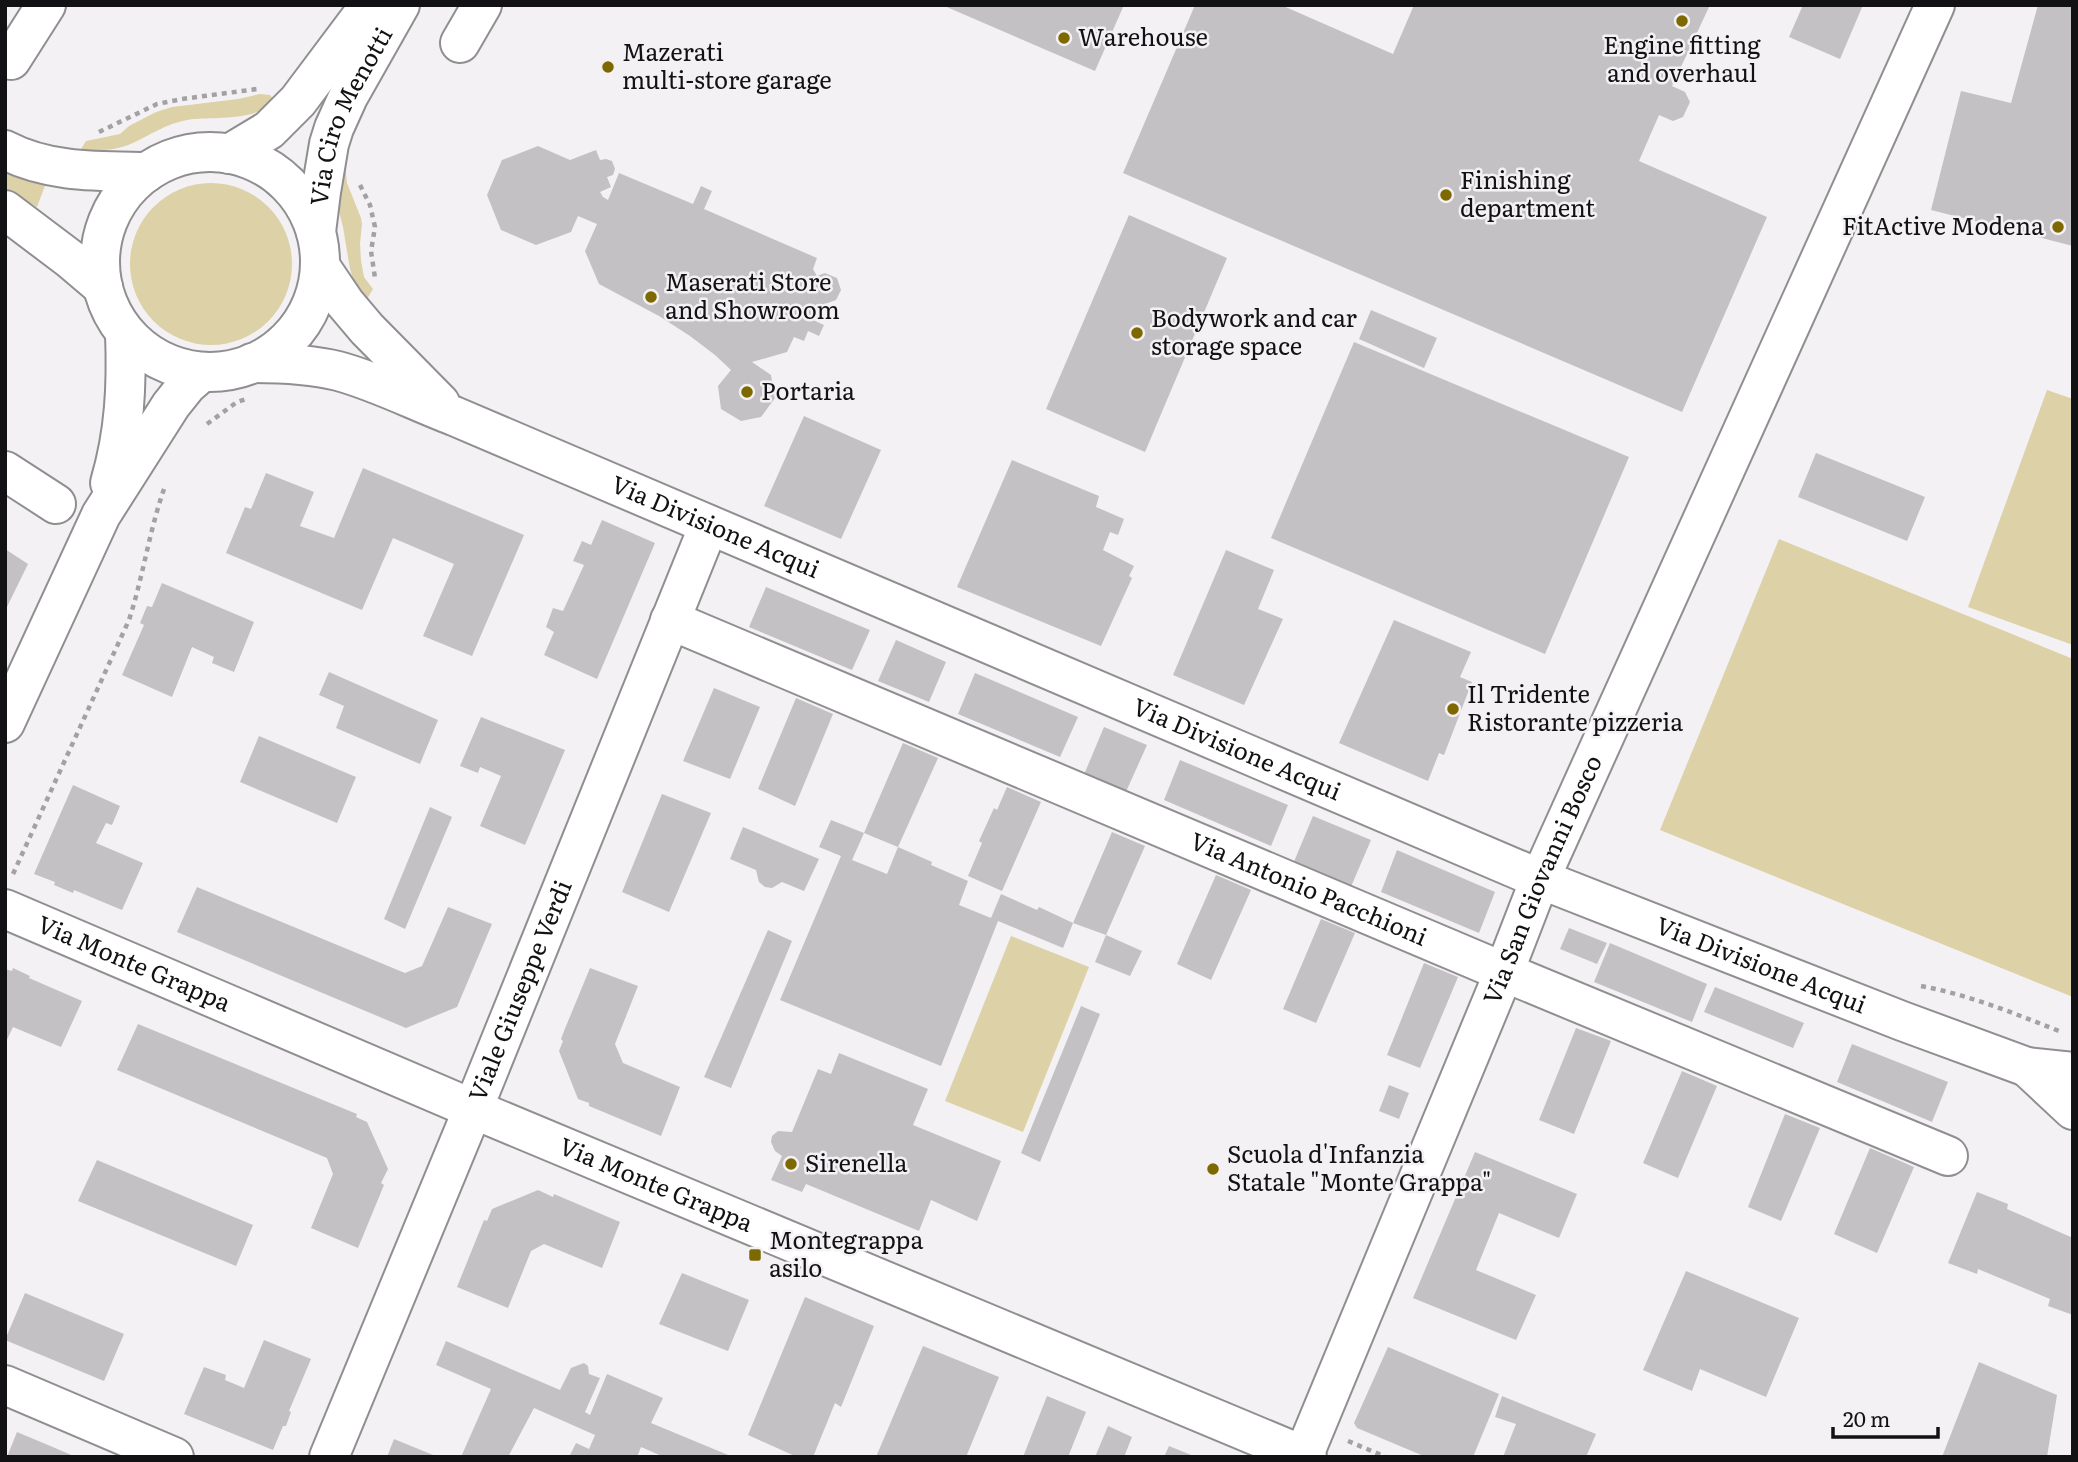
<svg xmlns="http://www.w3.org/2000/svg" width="2078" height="1462" font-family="Literata,serif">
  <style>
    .green { fill: #ddd1a8 }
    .building { fill: #c4c1c5 }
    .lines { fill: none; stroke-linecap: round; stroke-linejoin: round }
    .street-casing { stroke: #908e91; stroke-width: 42 }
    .secondary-casing { stroke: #908e91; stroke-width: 42 }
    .path { stroke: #a4a1a5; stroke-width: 4.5; stroke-dasharray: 5 5; stroke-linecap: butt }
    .street { stroke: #fff; stroke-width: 38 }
    .secondary { stroke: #fff; stroke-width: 38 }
    .poi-dot { fill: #7e6800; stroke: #f4f1f5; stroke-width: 2.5 }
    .labels { text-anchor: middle; stroke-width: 5; stroke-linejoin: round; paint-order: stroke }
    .poi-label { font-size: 24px; fill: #121113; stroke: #f4f1f5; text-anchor: start }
    .street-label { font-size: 24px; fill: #121113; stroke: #f4f1f5 }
  </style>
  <rect width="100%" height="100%" fill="#f4f1f5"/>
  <g class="green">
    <path d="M260,94L270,95L273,99C263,121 214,117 193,119C167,123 156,132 133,143C119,150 101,150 86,152H82L81,149L86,141L120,134L129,126L156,112L172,107L238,99Z"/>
    <path d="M339,143L349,149L345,163L347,183L361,218L362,224L360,244L361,261L364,277L373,289L367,299L353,279L350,269L343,227L334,193Z"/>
    <path d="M5,161L46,183L37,207L5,188Z"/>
    <circle cx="211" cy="264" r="81"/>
    <path d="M2047,390L2073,399V645L1968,607Z"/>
    <path d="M1779,539L2073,659V997L1660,830Z"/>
    <path d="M1011,936L1089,967L1023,1132L945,1101Z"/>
  </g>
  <g class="building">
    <path d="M942,5H1124L1095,71Z"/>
    <path d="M1195,5H1281L1393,54L1414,5H1710L1672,86L1685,92L1690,102L1683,117L1673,121L1659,115L1639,161L1767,217L1682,412L1123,173Z"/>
    <path d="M1803,5H1863L1840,59L1789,37Z"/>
    <path d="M2038,5H2073V246L1931,210L1961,91L2011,103Z"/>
    <path d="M538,146L570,160L596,150L600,160L606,159L612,161L615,169L613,175L607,177L611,187L600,192L603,197L608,200L619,173L693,204L701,186L712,191L704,209L817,258L813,269L817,276L825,273L837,278L841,290L836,300L817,307L811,319L824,325L819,336L808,331L804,341L794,337L787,352L752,362L771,375L775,398L761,417L741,421L721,409L718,386L731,370L715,355L690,336L659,316L599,284L585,251L597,224L578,216L571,232L536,245L501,230L487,195L502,160Z"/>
    <path d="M1129,215L1227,258L1145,452L1046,409Z"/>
    <path d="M1371,310L1437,338L1424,368L1359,339Z"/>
    <path d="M1354,342L1629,457L1545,654L1271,538Z"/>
    <path d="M804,416L881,450L841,539L764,506Z"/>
    <path d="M1816,453L1925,497L1907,541L1798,497Z"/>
    <path d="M1012,460L1099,496L1096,507L1124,519L1118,535L1110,532L1103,550L1134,566L1129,576L1132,578L1101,646L957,587Z"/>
    <path d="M363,468L524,535L472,656L423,636L454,564L393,538L362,610L226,553L245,507L251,509L266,473L314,492L300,526L334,538Z"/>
    <path d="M602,520L655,543L597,679L544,655L554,632L546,627L553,608L563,611L584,565L573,561L582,541L591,545Z"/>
    <path d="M5,549L28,564L5,611Z"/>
    <path d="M1226,550L1274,570L1258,609L1283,619L1244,705L1173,675Z"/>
    <path d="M162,583L254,622L234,672L212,663L214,657L192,647L172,697L122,675L144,625L140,623L147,606L152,607Z"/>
    <path d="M766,587L870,630L852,670L749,627Z"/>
    <path d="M1394,620L1471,652L1460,677L1472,682L1444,755L1439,753L1428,781L1339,743Z"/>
    <path d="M896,640L946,662L929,702L878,681Z"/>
    <path d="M329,672L438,720L420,764L336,728L344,706L319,695Z"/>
    <path d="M975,673L1078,717L1060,757L958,714Z"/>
    <path d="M714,688L760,707L730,779L683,761Z"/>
    <path d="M796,698L833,714L795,806L758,789Z"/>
    <path d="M481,717L565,750L525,845L480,826L501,776L480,767L478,773L460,766Z"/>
    <path d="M1104,727L1147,745L1125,794L1083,777Z"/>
    <path d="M259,736L356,777L337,823L240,782Z"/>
    <path d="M903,743L938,758L898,847L864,833Z"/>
    <path d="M1180,760L1288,805L1271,846L1164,800Z"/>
    <path d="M73,785L120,806L112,825L106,823L96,843L143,863L122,910L74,890L73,893L54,885L55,882L34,874Z"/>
    <path d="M1007,787L1041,802L1002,891L968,876L982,843L979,841L994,808L997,810Z"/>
    <path d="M662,794L711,813L669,912L622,892Z"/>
    <path d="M430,807L452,817L405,929L384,919Z"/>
    <path d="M1313,816L1371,840L1350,889L1293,864Z"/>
    <path d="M831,820L864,833L852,860L887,874L898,847L932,862L931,865L968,881L959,905L991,918L1001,894L1037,910L1039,907L1073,923L1063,948L998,921L941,1066L780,1000L841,856L819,847Z"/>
    <path d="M743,827L819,859L804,891L782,882L772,888L765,887L759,882L756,870L730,859Z"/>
    <path d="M1112,832L1145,846L1106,935L1142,951L1130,976L1095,962L1106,935L1073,923Z"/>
    <path d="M1397,850L1495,892L1479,933L1381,892Z"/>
    <path d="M1216,875L1251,890L1211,980L1177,964Z"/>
    <path d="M197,887L405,973L422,966L448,907L492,924L457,1007L406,1028L177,932Z"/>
    <path d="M1321,919L1355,933L1316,1023L1283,1009Z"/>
    <path d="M1569,928L1607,943L1597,964L1560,949Z"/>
    <path d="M768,930L792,941L731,1088L704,1077Z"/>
    <path d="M1610,943L1707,984L1692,1022L1594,982Z"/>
    <path d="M1424,963L1458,977L1420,1068L1387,1055Z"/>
    <path d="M13,968L30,976L29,978L82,1001L61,1047L13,1027L5,1044V969L12,971Z"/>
    <path d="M590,968L638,986L615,1044L623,1063L680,1087L661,1136L589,1106V1103L578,1099L559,1051L563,1041L561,1039L564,1031Z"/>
    <path d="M1715,987L1804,1023L1793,1048L1704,1012Z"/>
    <path d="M1081,1006L1100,1014L1040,1162L1021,1153Z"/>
    <path d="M138,1024L357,1114L356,1117L367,1122L388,1169L381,1183L384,1185L358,1248L311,1228L333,1174L327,1158L117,1070Z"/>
    <path d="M1576,1028L1611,1041L1574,1134L1539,1120Z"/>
    <path d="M1852,1044L1948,1082L1932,1122L1837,1082Z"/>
    <path d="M839,1053L928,1089L913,1125L1001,1161L977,1221L931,1200L919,1231L806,1184L802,1192L771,1180L782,1156L775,1151L771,1142L772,1136L778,1131L792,1132L818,1069L831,1074Z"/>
    <path d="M1682,1071L1717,1086L1678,1178L1643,1163Z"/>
    <path d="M1389,1085L1409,1093L1399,1119L1379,1111Z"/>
    <path d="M1785,1114L1820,1128L1781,1221L1748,1207Z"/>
    <path d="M1870,1148L1914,1167L1877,1253L1834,1234Z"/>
    <path d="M1475,1152L1577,1194L1559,1238L1499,1213L1476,1270L1536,1295L1516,1340L1413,1298Z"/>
    <path d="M97,1160L253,1225L236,1266L78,1201Z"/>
    <path d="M538,1190L553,1197L554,1194L620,1222L602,1268L544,1244L531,1251L508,1308L457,1287L484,1220L487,1221L492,1209Z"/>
    <path d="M1977,1192L2008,1204L2007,1209L2073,1238V1315L2048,1306L2050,1299L1978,1269L1977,1274L1948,1263Z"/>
    <path d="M1686,1271L1799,1318L1766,1397L1700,1369L1692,1391L1643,1370Z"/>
    <path d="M682,1273L749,1300L728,1351L659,1324Z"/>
    <path d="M25,1293L124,1334L104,1381L5,1340Z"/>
    <path d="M805,1297L874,1326L841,1407L835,1403L813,1457H797L748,1435Z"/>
    <path d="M264,1340L311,1359L289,1411L291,1412L286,1426H283L273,1450L184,1414L204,1367L226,1375L225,1380L244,1388Z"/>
    <path d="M446,1341L560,1390L571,1368L584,1363L588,1366L589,1374L600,1378L585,1412L590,1415L607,1374L663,1398L651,1423L733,1457H664L641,1447L637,1457H569L576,1443L589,1449L595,1435L534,1408L508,1457H461L491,1389L436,1365Z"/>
    <path d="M923,1346L999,1377L966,1457H876Z"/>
    <path d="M1388,1347L1499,1394L1473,1457H1426L1357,1428L1354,1423Z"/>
    <path d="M1979,1362L2057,1395L2047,1457H1942Z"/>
    <path d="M1047,1396L1086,1412L1068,1457H1023Z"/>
    <path d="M1502,1396L1596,1434L1586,1457H1503L1516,1424L1495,1417Z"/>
    <path d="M1108,1426L1132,1437L1124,1457H1095Z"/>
    <path d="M17,1432L48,1445L76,1457H7Z"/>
    <path d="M394,1439L438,1457H387Z"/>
    <path d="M1169,1446L1196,1457H1164Z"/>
  </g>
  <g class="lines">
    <g class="street-casing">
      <g id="street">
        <path d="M460,43L482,5"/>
        <path d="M5,56L11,60L46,5"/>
        <path d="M5,471L56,504"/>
        <path id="s1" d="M670,620L1504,972L1948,1156"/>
        <path id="s2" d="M5,909L473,1109L1307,1457"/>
        <path d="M5,1385L174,1457"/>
        <path id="s3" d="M329,1457L473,1109L709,525"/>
        <path id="s4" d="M1303,1457L1504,972L1540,879L1935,5"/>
      </g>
    </g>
    <g class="secondary-casing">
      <g id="secondary">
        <path d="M5,150C49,173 99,171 147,172"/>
        <circle cx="210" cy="262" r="110"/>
        <path d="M229,154L269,130L298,101L370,5"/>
        <path d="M5,210L70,259L103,287"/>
        <path id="s5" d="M316,232L321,192L329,144L334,128L348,97L400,5"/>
        <path d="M320,266L345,303L367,329L440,403"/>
        <path id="s6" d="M252,363C281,363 310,364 338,371C376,381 417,402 454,416L1540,879L1902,1021L2027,1067L2073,1072"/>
        <path d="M110,483C125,432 127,385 125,333"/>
        <path d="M5,723L101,515L171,405L187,385L202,372"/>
        <path d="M2027,1067L2073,1110"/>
      </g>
    </g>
    <g class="path">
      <path d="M99,132L157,104L182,99L257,89"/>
      <path d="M360,185L370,205L375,227L371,251L375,278"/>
      <path d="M207,424L237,402L246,399"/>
      <path d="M13,874L129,620C143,577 149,532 164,489"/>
      <path d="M1921,986C1970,995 2013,1013 2059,1031"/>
      <path d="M1348,1441L1386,1457"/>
    </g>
    <use href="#street" class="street"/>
    <use href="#secondary" class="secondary"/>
  </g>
  <g class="poi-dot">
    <circle cx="1682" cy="21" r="7"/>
    <circle cx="1064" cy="38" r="7"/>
    <circle cx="608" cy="67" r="7"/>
    <circle cx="1446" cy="195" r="7"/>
    <circle cx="2058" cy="227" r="7"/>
    <circle cx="651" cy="297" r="7"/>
    <circle cx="1137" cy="333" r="7"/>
    <circle cx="747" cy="392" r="7"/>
    <circle cx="1453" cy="709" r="7"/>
    <circle cx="791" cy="1164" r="7"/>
    <circle cx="1213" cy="1169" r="7"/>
    <rect x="748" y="1248" width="14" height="14" rx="3.5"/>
  </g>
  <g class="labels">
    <g class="poi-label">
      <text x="1078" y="46">Warehouse</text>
      <text x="1682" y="54" text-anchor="middle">Engine fitting<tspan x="1682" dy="28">and overhaul</tspan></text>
      <text x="622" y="61">Mazerati<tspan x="622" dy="28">multi-store garage</tspan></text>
      <text x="1460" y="189">Finishing<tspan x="1460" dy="28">department</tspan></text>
      <text x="2044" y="235" text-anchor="end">FitActive Modena</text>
      <text x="665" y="291">Maserati Store<tspan x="665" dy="28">and Showroom</tspan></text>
      <text x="1151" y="327">Bodywork and car<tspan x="1151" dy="28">storage space</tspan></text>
      <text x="761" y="400">Portaria</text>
      <text x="1467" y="703">Il Tridente<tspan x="1467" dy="28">Ristorante pizzeria</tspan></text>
      <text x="1227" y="1163">Scuola d'Infanzia<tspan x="1227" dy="28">Statale "Monte Grappa"</tspan></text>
      <text x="805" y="1172">Sirenella</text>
      <text x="769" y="1249">Montegrappa<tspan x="769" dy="28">asilo</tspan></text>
    </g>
    <g class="street-label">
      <text dy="8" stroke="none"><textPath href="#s5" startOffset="122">Via Ciro Menotti</textPath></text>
      <text dy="8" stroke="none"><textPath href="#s6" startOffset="495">Via Divisione Acqui</textPath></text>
      <text dy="8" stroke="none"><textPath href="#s6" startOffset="1062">Via Divisione Acqui</textPath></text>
      <text dy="8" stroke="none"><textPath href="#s4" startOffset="625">Via San Giovanni Bosco</textPath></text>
      <text dy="8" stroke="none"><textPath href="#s1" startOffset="693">Via Antonio Pacchioni</textPath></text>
      <text dy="8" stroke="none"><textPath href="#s2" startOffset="140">Via Monte Grappa</textPath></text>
      <text dy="8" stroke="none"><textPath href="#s6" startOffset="1629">Via Divisione Acqui</textPath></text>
      <text dy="8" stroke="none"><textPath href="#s3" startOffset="504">Viale Giuseppe Verdi</textPath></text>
      <text dy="8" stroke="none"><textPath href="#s2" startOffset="707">Via Monte Grappa</textPath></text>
    </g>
  </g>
  <rect width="2078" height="1462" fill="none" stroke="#121113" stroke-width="14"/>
  <path d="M1833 1427v10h105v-10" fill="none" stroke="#121113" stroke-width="3.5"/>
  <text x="1843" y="1427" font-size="21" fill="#121113" stroke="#f4f1f5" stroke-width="5" paint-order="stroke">20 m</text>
</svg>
